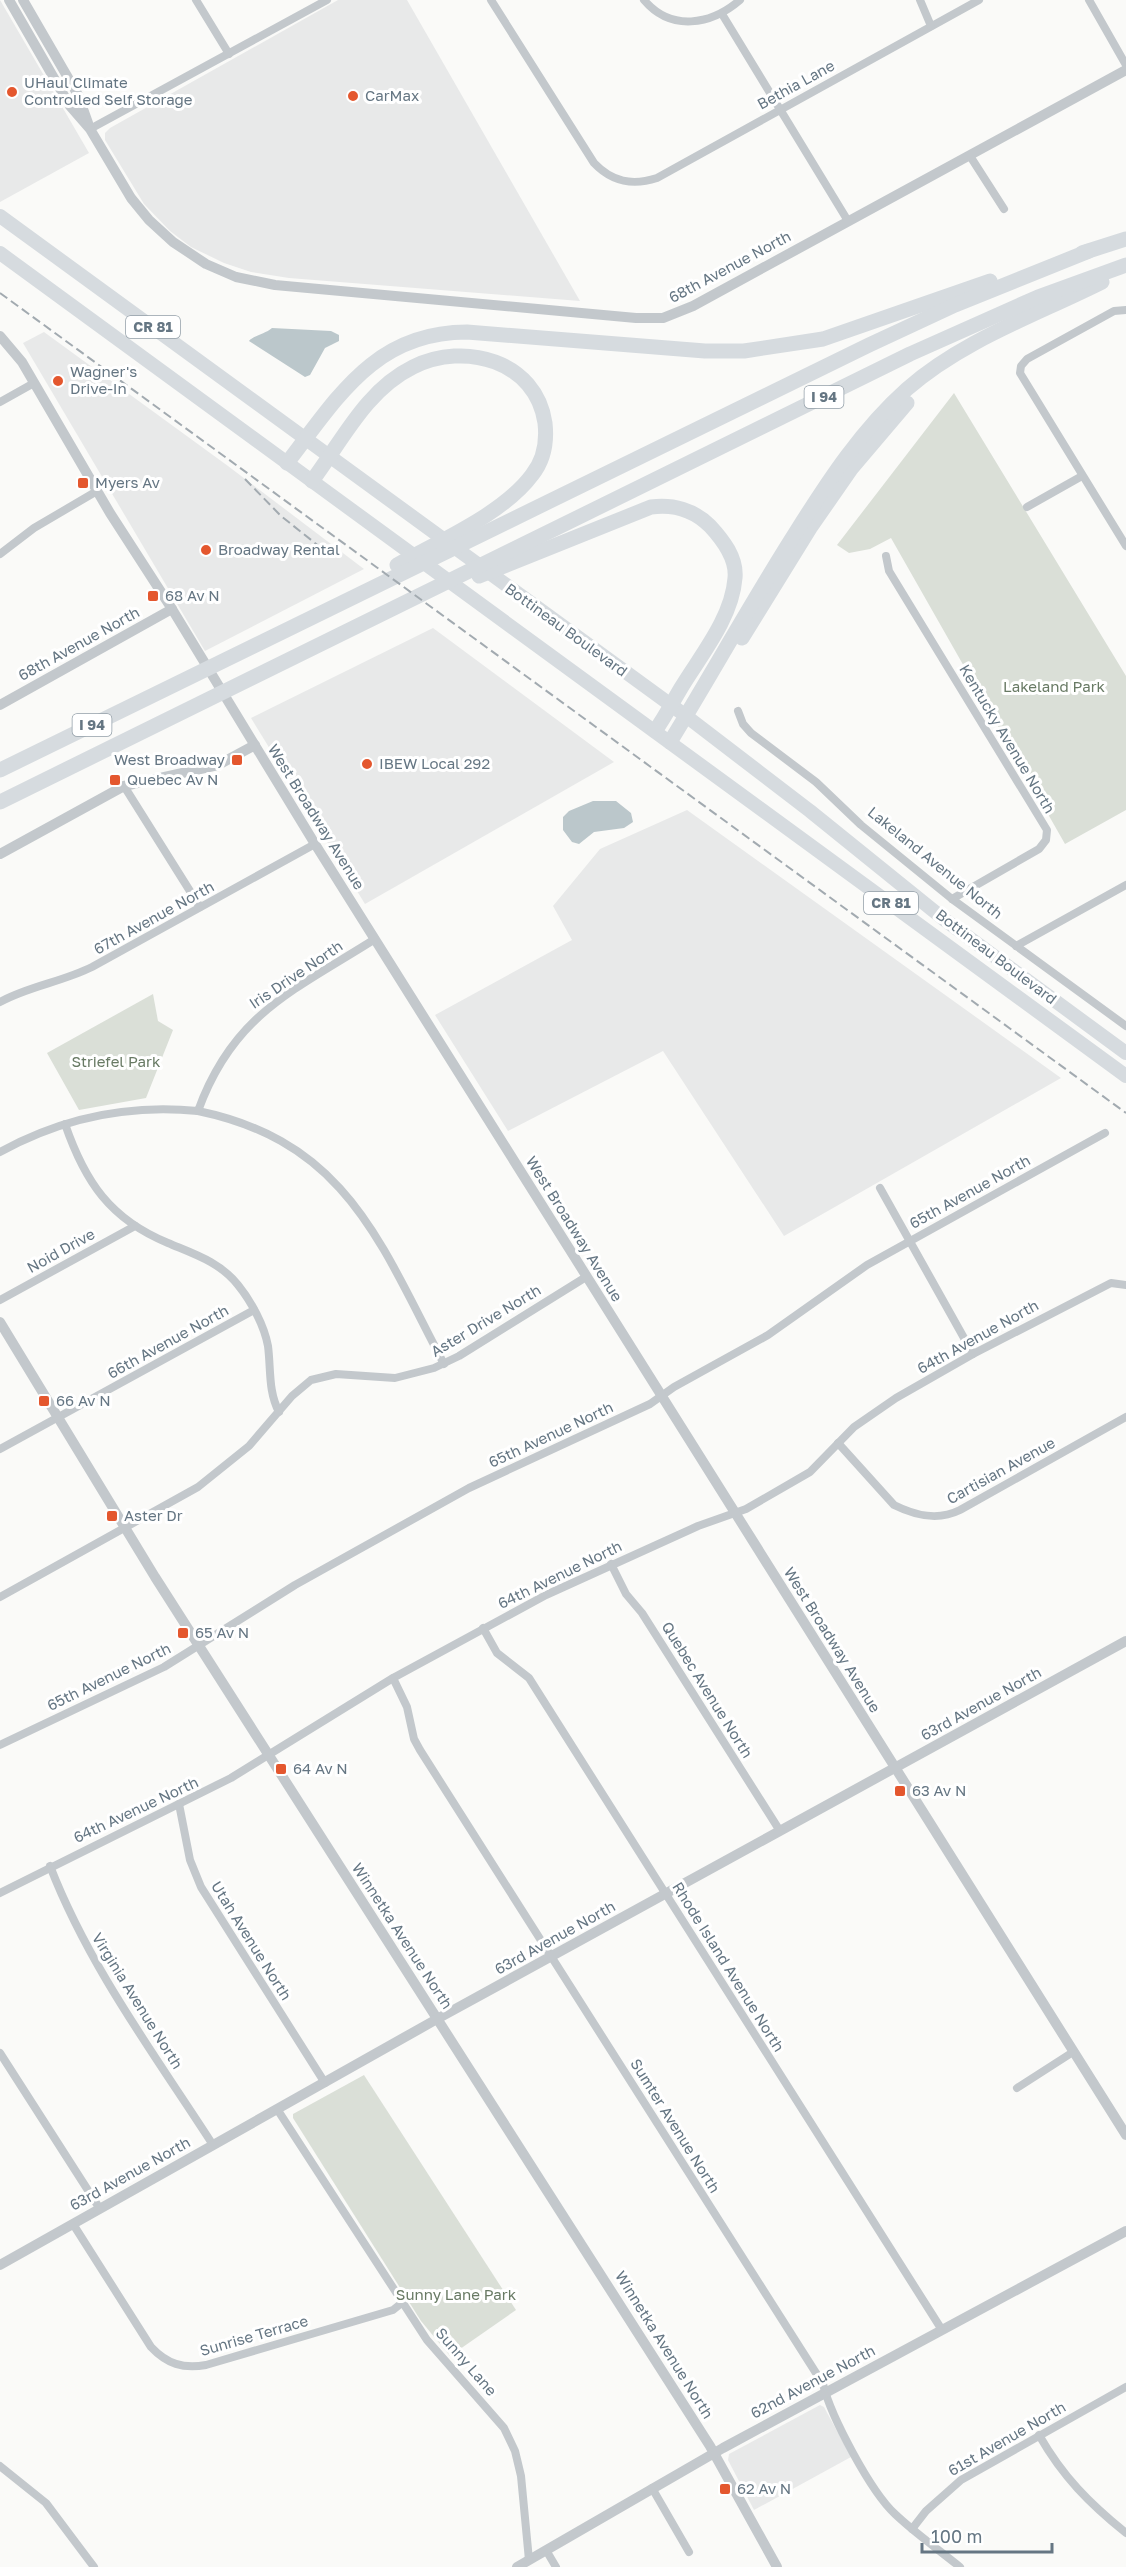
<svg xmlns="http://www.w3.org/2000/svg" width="1126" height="2567" font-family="'Golos Text',sans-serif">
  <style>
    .built { fill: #e8e9e9 }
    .green { fill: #dadfd7 }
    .water { fill: #bbc7cb }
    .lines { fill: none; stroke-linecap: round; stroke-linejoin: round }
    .minor { stroke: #c3c8cc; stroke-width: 8 }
    .tertiary { stroke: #c3c8cc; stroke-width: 10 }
    .trunk { stroke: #d6dbdf; stroke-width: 14 }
    .motorway { stroke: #d6dbdf; stroke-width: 15 }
    .rail { stroke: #a2aab0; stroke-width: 2; stroke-dasharray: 9 4.5; stroke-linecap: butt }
    .poi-dot { fill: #e4572e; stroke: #fff; stroke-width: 2 }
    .labels { text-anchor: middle; stroke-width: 6; stroke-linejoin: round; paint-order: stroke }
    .shield { fill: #fff; stroke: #939fa8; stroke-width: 1.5 }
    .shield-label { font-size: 14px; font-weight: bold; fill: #657683 }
    .poi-label { font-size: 15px; fill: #657683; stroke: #fff; text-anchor: start }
    .street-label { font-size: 15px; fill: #657683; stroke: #fff }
    .park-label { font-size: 15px; fill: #687a64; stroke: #fff }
  </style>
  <rect width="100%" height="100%" fill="#fafaf8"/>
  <g class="built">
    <path d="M0,0L89,153L0,202Z"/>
    <path d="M338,0H407L580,301L289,278L251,272L224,263L191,247L170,231L144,204L105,140V133L110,128Z"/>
    <path d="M44,332L228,466L364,569L205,651L23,343Z"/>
    <path d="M433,628L614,762L365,904L251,718Z"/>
    <path d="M687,810L1061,1078L784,1236L663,1051L508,1131L435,1015L572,940L553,906L600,849Z"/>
    <path d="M820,2405L824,2407L851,2457L754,2510L728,2460L729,2454Z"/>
  </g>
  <g class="green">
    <path d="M954,393L1126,676V810L1065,844L891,538L870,549L849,553L837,545Z"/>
    <path d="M153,994L158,1021L173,1030L146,1098L79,1110L47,1053Z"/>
    <path d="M364,2075L516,2310L450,2356L421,2321L293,2118V2114Z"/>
  </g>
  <g class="water">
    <path d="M272,328L331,331L339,335V341L325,348L310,375L305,377L249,341C253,336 265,334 272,328Z"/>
    <path d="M593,801H616L631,813L633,822L624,828L594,832L579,844L572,842L563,830V817L569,811Z"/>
  </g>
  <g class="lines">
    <g class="minor">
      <path d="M196,0L229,54"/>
      <path d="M491,0L594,163C612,182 632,186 657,178L979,0"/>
      <path d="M644,0C671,32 711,25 740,0"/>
      <path d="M920,0L931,26"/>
      <path d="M1089,0L1126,65"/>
      <path d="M722,14L848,221"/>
      <path d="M90,129L327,0"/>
      <path d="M970,156L1004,209"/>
      <path d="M1126,310L1114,311L1027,359L1021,366L1020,373L1126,546"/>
      <path d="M0,402L34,383"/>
      <path d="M1027,507L1082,476"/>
      <path d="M0,554L34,528L97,491"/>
      <path d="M886,556L889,571L1047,830L1046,840L1039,849L952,899"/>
      <path d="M738,711L743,724L751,733L816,782L861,825L952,899L1126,1026"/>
      <path d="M124,786L200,907"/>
      <path d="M1016,946L1126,885"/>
      <path d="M0,1002C29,986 62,982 92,967L315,844"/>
      <path d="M198,1111C347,1142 380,1243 444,1364"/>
      <path d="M65,1124C85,1182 110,1219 168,1243C194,1254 220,1262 238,1285C251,1301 264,1325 268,1346C271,1369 268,1391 279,1412"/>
      <path d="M0,1152C62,1118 128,1104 198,1111C233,1014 293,991 375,939"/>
      <path d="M880,1188L973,1354"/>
      <path d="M0,1300L135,1226"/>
      <path d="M838,1443L894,1505C916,1516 938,1521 960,1510L1126,1417"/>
      <path d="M0,1449L254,1310"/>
      <path d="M611,1564L626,1594L642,1613L780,1831"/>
      <path d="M0,1597L198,1487L249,1446L292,1396L311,1380L336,1374L395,1378L434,1368L459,1356L586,1277"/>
      <path d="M483,1628L497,1653L529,1678L942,2330"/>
      <path d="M393,1678L407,1707L414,1739L420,1750L823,2384C831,2417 871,2492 895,2514C915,2533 939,2550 960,2567"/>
      <path d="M0,1745L164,1667L295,1585L469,1488L650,1404L674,1387L768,1335L867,1265L1105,1133"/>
      <path d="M179,1804L190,1860L201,1887L325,2083"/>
      <path d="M50,1866C89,1967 155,2055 213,2145"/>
      <path d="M0,1893L231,1778L393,1678L546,1595L698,1526L746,1509L810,1472L854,1427L896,1398L973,1354L1111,1283L1126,1285"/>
      <path d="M0,2053L100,2209"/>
      <path d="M1017,2088L1073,2052"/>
      <path d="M277,2109L427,2340L504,2428L515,2451L521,2476L529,2560"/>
      <path d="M73,2224L151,2347C167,2364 183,2369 206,2365L393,2310L403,2302"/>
      <path d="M1039,2435C1063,2477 1089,2503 1126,2533"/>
      <path d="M0,2466L46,2503L94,2567"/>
      <path d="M652,2488L689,2552"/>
      <path d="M912,2529L926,2511L961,2480L1126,2387"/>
      <path d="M546,2550L556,2567"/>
    </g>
    <g class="tertiary">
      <path d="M9,0L70,106L90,129L131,198L149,220L173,242L206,264L236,277L275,285L636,318H663L693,306L1126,70"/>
      <path d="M23,0L78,95L88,123"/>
      <path d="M0,336L22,362L110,513L172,609L315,844L1126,2135"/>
      <path d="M0,705L172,609"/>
      <path d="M0,854L124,786L218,765L255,745"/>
      <path d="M0,1322L155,1577L710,2446L777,2567"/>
      <path d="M0,2265L437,2019L1126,1641"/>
      <path d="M517,2567L723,2448L1126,2231"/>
    </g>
    <g class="trunk">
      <path d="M0,216L686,716L810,811L945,920L1126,1053"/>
      <path d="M0,253L1126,1076"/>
    </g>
    <g class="motorway">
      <path d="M1082,253L1126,239"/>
      <path d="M287,463C338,397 375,332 467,332L705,351H744L823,339L990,281"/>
      <path d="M312,481C342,441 366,390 413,367C465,341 536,361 545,423C547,441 544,460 532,475C503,514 439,541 397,565"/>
      <path d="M479,576L651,507C673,504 694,510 710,526C723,540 737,558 735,578C732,618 701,655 681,688C672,703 665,717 655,731"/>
      <path d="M742,638L810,528L851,469L907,403"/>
      <path d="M670,742C713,672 752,601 796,532C828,481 862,429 907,389C963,340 1036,315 1102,282"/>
      <path d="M0,770L869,345L955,305L1089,251"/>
      <path d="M0,802L910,354L1038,297L1126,265"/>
    </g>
    <g class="rail">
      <path d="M0,293L1126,1113"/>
      <path d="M245,479L281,516L330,555"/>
    </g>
  </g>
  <g class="poi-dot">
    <circle cx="12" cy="92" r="6"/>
    <circle cx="353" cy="96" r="6"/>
    <circle cx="58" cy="381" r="6"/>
    <rect x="77" y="477" width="12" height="12" rx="3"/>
    <circle cx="206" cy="550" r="6"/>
    <rect x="147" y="590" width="12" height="12" rx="3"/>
    <rect x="231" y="754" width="12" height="12" rx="3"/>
    <circle cx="367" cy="764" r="6"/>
    <rect x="109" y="774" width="12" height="12" rx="3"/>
    <rect x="38" y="1395" width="12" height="12" rx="3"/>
    <rect x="106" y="1510" width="12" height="12" rx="3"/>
    <rect x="177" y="1627" width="12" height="12" rx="3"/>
    <rect x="275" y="1763" width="12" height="12" rx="3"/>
    <rect x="894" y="1785" width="12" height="12" rx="3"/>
    <rect x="719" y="2483" width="12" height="12" rx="3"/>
  </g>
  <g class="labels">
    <g class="shield">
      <rect x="126" y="316" width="54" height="22" rx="4.5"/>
      <rect x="804.5" y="386" width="39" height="22" rx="4.5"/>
      <rect x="72.5" y="714" width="39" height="22" rx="4.5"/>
      <rect x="864" y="892" width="54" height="22" rx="4.5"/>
    </g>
    <g class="shield-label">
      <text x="153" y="332">CR 81</text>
      <text x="824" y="402">I 94</text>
      <text x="92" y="730">I 94</text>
      <text x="891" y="908">CR 81</text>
    </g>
    <g class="poi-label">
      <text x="24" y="88">UHaul Climate<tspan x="24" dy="17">Controlled Self Storage</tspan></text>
      <text x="365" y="101">CarMax</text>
      <text x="70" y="377">Wagner's<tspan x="70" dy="17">Drive-In</tspan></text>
      <text x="95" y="488">Myers Av</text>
      <text x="218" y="555">Broadway Rental</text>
      <text x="165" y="601">68 Av N</text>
      <text x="225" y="765" text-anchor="end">West Broadway</text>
      <text x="379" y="769">IBEW Local 292</text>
      <text x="127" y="785">Quebec Av N</text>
      <text x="56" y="1406">66 Av N</text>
      <text x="124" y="1521">Aster Dr</text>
      <text x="195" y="1638">65 Av N</text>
      <text x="293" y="1774">64 Av N</text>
      <text x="912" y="1796">63 Av N</text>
      <text x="737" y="2494">62 Av N</text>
    </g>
    <g class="street-label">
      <text transform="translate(796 85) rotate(-29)" y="5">Bethia Lane</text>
      <text transform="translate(730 267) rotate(-28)" y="5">68th Avenue North</text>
      <text transform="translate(566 630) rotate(36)" y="5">Bottineau Boulevard</text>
      <text transform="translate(79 644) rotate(-29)" y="5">68th Avenue North</text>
      <text transform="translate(1007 739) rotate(59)" y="5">Kentucky Avenue North</text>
      <text transform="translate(316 817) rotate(58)" y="5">West Broadway Avenue</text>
      <text transform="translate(935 863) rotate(39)" y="5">Lakeland Avenue North</text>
      <text transform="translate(154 918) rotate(-29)" y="5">67th Avenue North</text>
      <text transform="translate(996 957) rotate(37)" y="5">Bottineau Boulevard</text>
      <text transform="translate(296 975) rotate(-34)" y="5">Iris Drive North</text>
      <text transform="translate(970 1192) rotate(-29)" y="5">65th Avenue North</text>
      <text transform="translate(574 1229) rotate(58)" y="5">West Broadway Avenue</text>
      <text transform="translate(61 1251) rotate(-29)" y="5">Noid Drive</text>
      <text transform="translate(486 1321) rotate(-31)" y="5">Aster Drive North</text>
      <text transform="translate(978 1337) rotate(-29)" y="5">64th Avenue North</text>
      <text transform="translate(168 1342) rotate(-29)" y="5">66th Avenue North</text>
      <text transform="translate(551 1435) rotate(-25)" y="5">65th Avenue North</text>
      <text transform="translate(1001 1471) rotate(-29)" y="5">Cartisian Avenue</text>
      <text transform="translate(560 1575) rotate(-26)" y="5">64th Avenue North</text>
      <text transform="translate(832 1640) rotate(58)" y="5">West Broadway Avenue</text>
      <text transform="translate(109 1677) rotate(-26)" y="5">65th Avenue North</text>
      <text transform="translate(707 1690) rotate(58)" y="5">Quebec Avenue North</text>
      <text transform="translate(981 1704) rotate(-29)" y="5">63rd Avenue North</text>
      <text transform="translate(136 1810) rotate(-25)" y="5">64th Avenue North</text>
      <text transform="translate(402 1936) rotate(57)" y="5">Winnetka Avenue North</text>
      <text transform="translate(555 1938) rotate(-29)" y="5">63rd Avenue North</text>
      <text transform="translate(251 1941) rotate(58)" y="5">Utah Avenue North</text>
      <text transform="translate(728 1967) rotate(58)" y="5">Rhode Island Avenue North</text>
      <text transform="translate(137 2001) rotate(58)" y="5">Virginia Avenue North</text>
      <text transform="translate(675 2126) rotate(58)" y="5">Sumter Avenue North</text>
      <text transform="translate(130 2174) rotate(-29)" y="5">63rd Avenue North</text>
      <text transform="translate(254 2336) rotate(-16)" y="5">Sunrise Terrace</text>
      <text transform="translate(664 2345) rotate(58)" y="5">Winnetka Avenue North</text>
      <text transform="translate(466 2362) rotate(49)" y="5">Sunny Lane</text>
      <text transform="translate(813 2382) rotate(-28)" y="5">62nd Avenue North</text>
      <text transform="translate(1007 2439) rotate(-30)" y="5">61st Avenue North</text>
    </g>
    <g class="park-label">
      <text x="1054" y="692">Lakeland Park</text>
      <text x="116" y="1067">Striefel Park</text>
      <text x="456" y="2300">Sunny Lane Park</text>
    </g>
  </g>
  <path d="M922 2543v9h130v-9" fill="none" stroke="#657683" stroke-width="3"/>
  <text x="931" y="2543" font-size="18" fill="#657683" stroke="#ffffff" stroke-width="4.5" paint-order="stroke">100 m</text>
</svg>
